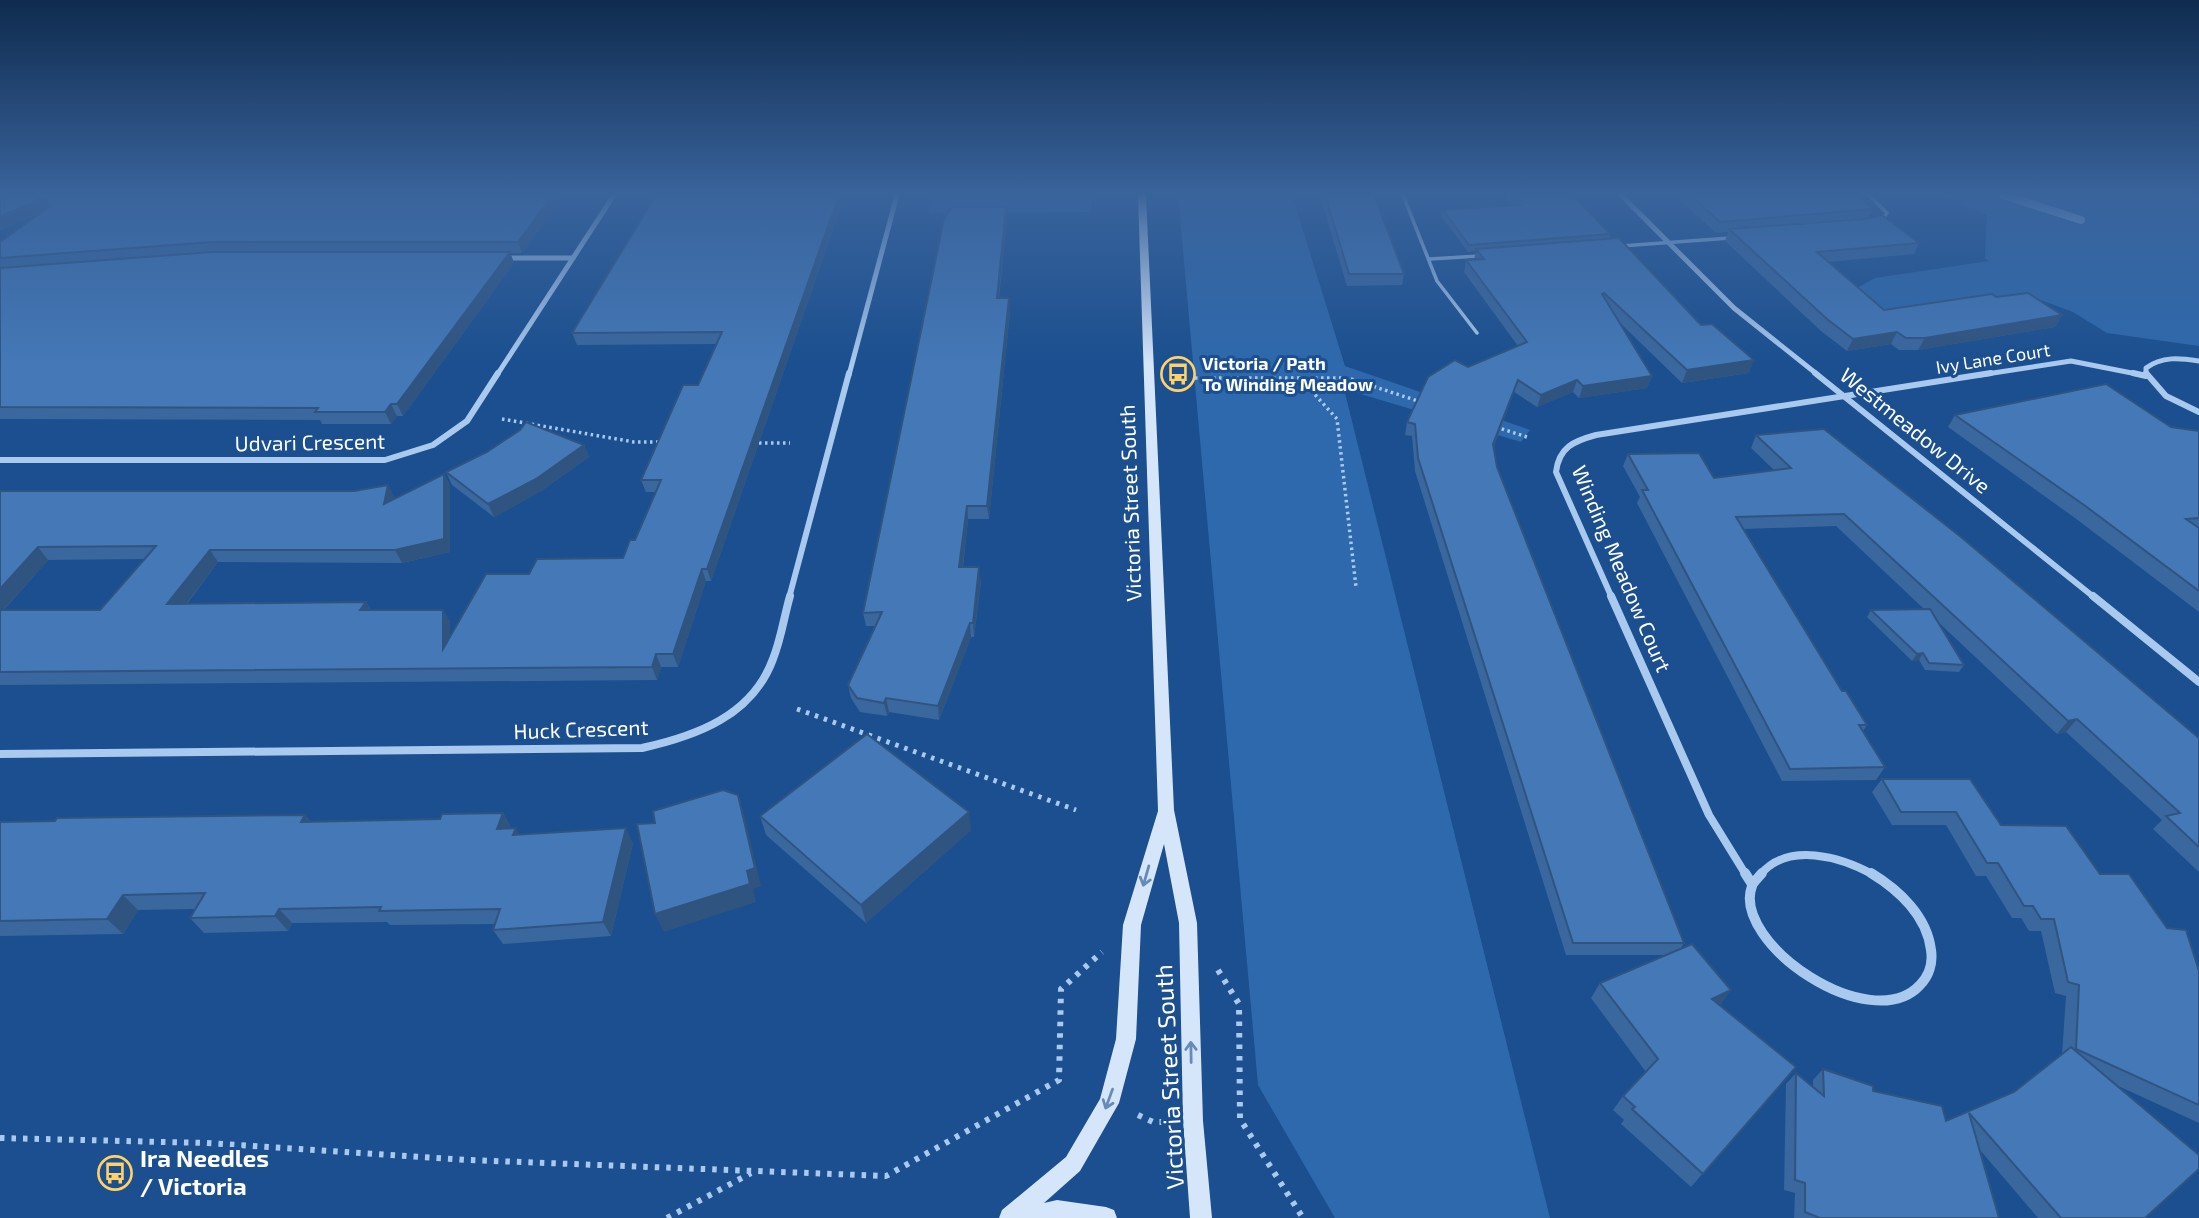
<svg xmlns="http://www.w3.org/2000/svg" width="2199" height="1218" font-family="'Exo 2',sans-serif">
  <style>
    .green { fill: #2e69ad }
    .lines { fill: none; stroke-linecap: round; stroke-linejoin: round }
    .stream { stroke: #9cc4f0; stroke-width: 8 }
    .path-far2 { stroke: #a9c9ee; stroke-width: 3.5; stroke-dasharray: 2.5 3.5; stroke-linecap: butt }
    .path-far1 { stroke: #a9c9ee; stroke-width: 5; stroke-dasharray: 3.5 6; stroke-linecap: butt }
    .path { stroke: #a9c9ee; stroke-width: 6; stroke-dasharray: 4.5 7; stroke-linecap: butt }
    .lane { stroke: #a9c9ee; stroke-width: 3.5 }
    .street-far3 { stroke: #a9c9ee; stroke-width: 5 }
    .street-far2 { stroke: #a9c9ee; stroke-width: 6 }
    .street-far1 { stroke: #a9c9ee; stroke-width: 8 }
    .street { stroke: #a9c9ee; stroke-width: 10 }
    .secondary { fill: #d6e6fa; fill-rule: evenodd }
    .wall { fill: #3a679d; fill-rule: evenodd }
    .shaded-wall { fill: #305480 }
    .building { fill: #4478b7; stroke: #305480; stroke-width: 2 }
    .oneway { stroke: #668bba }
    .labels { text-anchor: middle; stroke-width: 6; stroke-linejoin: round; paint-order: stroke }
    .far-street-label { font-size: 18px; fill: #fff; stroke: #1b4f8f }
    .far-poi-label { font-size: 18px; font-weight: bold; fill: #fff; stroke: #1b4f8f; text-anchor: start }
    .street-label { font-size: 21px; fill: #fff; stroke: #1b4f8f }
    .near-street-label { font-size: 24px; fill: #fff; stroke: #1b4f8f }
    .near-poi-label { font-size: 24px; font-weight: bold; fill: #fff; stroke: #1b4f8f; text-anchor: start }
  </style>
  <rect width="100%" height="100%" fill="#1b4f8f"/>
  <g class="green">
    <path d="M932,195H1092L1091,212L929,213Z"/>
    <path d="M1178,195H1292L1345,366L1530,430L1521,442L1344,389L1550,1218H1335L1258,1085Z"/>
    <path d="M1940,195H2199V346L2107,333L2073,312L2025,294L1868,315L1848,293L1875,278L1989,261L1985,258L1987,215Z"/>
  </g>
  <g class="lines">
    <path class="stream" d="M2003,195L2081,220"/>
    <g class="path-far2">
      <path d="M1299,377L1337,419L1356,587"/>
      <path d="M1171,378H1348L1421,402"/>
      <path d="M502,419L634,442H663"/>
      <path d="M1496,427L1530,438"/>
      <path d="M753,443H790"/>
    </g>
    <path class="path-far1" d="M797,709L1076,810"/>
    <g class="path">
      <path d="M1218,970L1239,1004L1240,1119L1303,1218"/>
      <path d="M1138,1115L1153,1122H1167"/>
      <path d="M0,1138L206,1143L468,1160L886,1176L1059,1080L1061,989L1102,952"/>
      <path d="M667,1218L751,1173"/>
    </g>
    <g class="lane">
      <path d="M1403,195L1437,281L1477,333"/>
      <path d="M1869,195L1887,213L1882,220"/>
      <path d="M1621,246L1730,238"/>
      <path d="M1430,259L1479,256"/>
    </g>
    <g class="street-far3">
      <path d="M1621,195L1734,308L1818,375"/>
      <path d="M504,258H573"/>
      <path d="M497,375L614,195"/>
      <path d="M849,375L897,195"/>
      <path d="M1980,375L2071,361L2142,375"/>
      <path d="M2146,375V368C2162,356 2180,358 2199,361"/>
    </g>
    <g class="street-far2">
      <path d="M1815,373L2095,598"/>
      <path d="M2133,373L2146,376"/>
      <path d="M2146,373L2166,396L2199,412"/>
      <path d="M0,460H385L433,445L467,421L498,373"/>
      <path d="M789,598L849,373"/>
      <path d="M1612,598L1556,472C1559,447 1574,441 1596,435L1991,373"/>
    </g>
    <g class="street-far1">
      <path d="M1611,596L1709,815L1746,875"/>
      <path d="M2093,596L2199,682"/>
      <path d="M0,754L642,748C696,736 752,716 773,659C781,639 784,617 790,596"/>
      <path d="M1760,875C1788,841 1841,857 1874,875"/>
    </g>
    <g class="street">
      <path d="M1745,873L1752,884"/>
      <path d="M1762,873C1759,877 1753,882 1752,886C1731,943 1871,1038 1920,985C1929,976 1933,963 1931,950C1927,916 1899,890 1871,873"/>
    </g>
    <path class="secondary" d="M1138,195H1146L1174,810L1197,923L1203,1121L1212,1218H1190L1183,1121L1179,923L1164,844L1141,925L1136,1039L1119,1103L1080,1171L1044,1203L1057,1200L1106,1207L1114,1210L1117,1218H999L1002,1210L1066,1157L1100,1099L1116,1039L1123,925L1158,811Z"/>
  </g>
  <g class="wall">
    <path d="M0,195H564L522,253H510L514,263L403,416H397L391,424H322L320,420L0,419V242L40,213L0,230Z"/>
    <path d="M656,195H845L711,581H706L678,667H661L657,680L0,685V491H354L388,485L395,499L444,474L450,486V552L402,563L218,562L187,604L366,602L371,610H443L450,622V637L529,574L623,558L635,540L656,492H646L641,480L698,385L716,344L577,345L572,333ZM144,559L100,610H4L48,560Z"/>
    <path d="M1320,195H1374L1404,274L1402,285L1347,286Z"/>
    <path d="M1504,195H1573L1610,234L1609,239L1701,325L1749,373L1682,383L1619,322L1652,376L1647,388L1579,398L1573,392L1537,407L1514,392L1494,446L1497,467L1684,943L1681,948L1720,1006L1796,1067L1691,1187L1621,1124L1624,1120L1613,1110L1623,1096L1646,1072L1591,998L1600,983L1665,955H1566L1415,471L1412,436L1405,435L1407,422L1468,367L1518,346L1464,272L1466,260L1474,259L1476,251L1468,252L1442,217L1443,210L1513,205Z"/>
    <path d="M1675,195H1855L1873,209L1868,218L1919,243L1914,254L1828,262L1884,310L1996,297L2062,315L2055,327L1918,350H1899L1891,344L1847,351L1821,331L1725,241L1728,232L1716,233Z"/>
    <path d="M1006,207L1007,219L999,298L1010,311L989,519H968L963,567L981,581L974,637H971L939,720L889,712L887,716L860,712L851,698L848,685L875,626H866L863,613Z"/>
    <path d="M1955,415L2171,427L2199,431V612L2075,518L1948,427Z"/>
    <path d="M1756,435L2199,738V872L2153,829L2162,820L2066,732L2057,734L1937,621L1964,665L1959,672L1925,670L1919,660L1912,661L1867,617L1871,610L1924,609L1836,526L1744,529L1842,691L1867,725L1863,731L1885,767L1876,780L1782,781L1637,503L1640,497L1623,466L1628,454L1714,478L1774,470L1751,448Z"/>
    <path d="M584,445L589,457L541,491L494,517L452,485L446,472Z"/>
    <path d="M1882,779L2001,825L2100,874L2199,971V1123L2116,1085L2145,1218H2038L1980,1150L1999,1218H1794L1795,1193L1784,1190L1786,1084L1796,1073L1813,1087V1080L1823,1069L1873,1091L1946,1121L2014,1092L2062,1054L2066,996L2055,993L2041,931H2029L2021,918H2012L1986,876H1976L1946,825H1892L1872,792Z"/>
    <path d="M503,813L512,829L520,835L633,843L611,936L503,944L493,930L495,924L390,925L387,922L292,923L288,931L204,933L190,918L195,909L138,910L123,934L0,936V822L305,815L310,821L440,819Z"/>
    <path d="M760,816L971,830L866,923L766,835Z"/>
  </g>
  <g class="shaded-wall">
    <path d="M553,195H564L522,253L518,242Z"/>
    <path d="M839,195H845L711,581L707,569Z"/>
    <path d="M45,198L52,208L0,230V216Z"/>
    <path d="M1006,207L1007,219L997,311V298Z"/>
    <path d="M510,252L514,263L403,416L397,404Z"/>
    <path d="M1009,298L1010,311L989,519L987,506Z"/>
    <path d="M2062,315L2055,327L1918,350L1925,338Z"/>
    <path d="M1897,332L1891,344L1847,351L1853,339Z"/>
    <path d="M1754,360L1749,373L1682,383L1687,370Z"/>
    <path d="M1652,376L1647,388L1579,398L1583,386Z"/>
    <path d="M1518,380L1514,392L1490,456L1493,444Z"/>
    <path d="M1577,380L1573,392L1537,407L1541,395Z"/>
    <path d="M391,404L397,416L391,424L385,412Z"/>
    <path d="M584,445L589,457L541,491L494,517L488,504Z"/>
    <path d="M444,474L450,486V552L402,563L395,550Z"/>
    <path d="M388,485L395,498L391,516L384,504Z"/>
    <path d="M967,506L968,519L961,581L959,567Z"/>
    <path d="M38,547L48,560L0,614V589Z"/>
    <path d="M210,550L218,562L177,616L167,604Z"/>
    <path d="M979,567L981,581L974,637L973,623Z"/>
    <path d="M702,569L706,581L678,667L673,654Z"/>
    <path d="M366,602L373,615L360,610Z"/>
    <path d="M443,610L450,622V662L443,649Z"/>
    <path d="M970,623L971,637L939,720L938,706Z"/>
    <path d="M1923,653L1919,660L1912,661L1917,654Z"/>
    <path d="M656,654L661,667L657,680L652,667Z"/>
    <path d="M886,698L889,712L887,716L884,703Z"/>
    <path d="M2077,719L2066,732L2057,734L2068,721Z"/>
    <path d="M738,795L744,814L761,886L753,889L756,902L664,932L655,914L747,871Z"/>
    <path d="M969,812L971,830L866,923L861,905Z"/>
    <path d="M503,813L512,829H497Z"/>
    <path d="M305,815L316,830L301,822Z"/>
    <path d="M516,828L525,844L513,835Z"/>
    <path d="M626,828L633,843L611,936L603,922Z"/>
    <path d="M123,895L138,910L123,934L107,919Z"/>
    <path d="M279,909L292,923L288,931L275,916Z"/>
    <path d="M1731,990L1720,1006L1712,999Z"/>
  </g>
  <g class="building">
    <path d="M0,195H553L518,242H212L0,258V242L50,206L45,198L0,216Z"/>
    <path d="M656,195H839L707,569H702L673,654H656L652,667L0,672V610H100L156,546L38,547L0,589V491H354L388,485L384,504L444,474V539L395,550H210L167,604L366,602L360,610H443V649L486,574H529L537,559L623,558L630,540H635L661,480H641L683,385H698L722,332L572,333Z"/>
    <path d="M1325,195H1374L1404,274H1349Z"/>
    <path d="M1511,195H1573L1610,234L1469,245L1443,210L1520,205Z"/>
    <path d="M1690,195H1855L1873,209L1720,222Z"/>
    <path d="M952,207H1006L997,298H1009L987,506H967L959,567H979L973,623H970L938,706L886,698L884,703L857,698L848,685L882,612L863,613L944,219Z"/>
    <path d="M1882,215L1919,243L1817,252L1884,310L1992,294L1996,297L2028,293L2062,315L1925,338H1906L1897,332L1853,339L1827,319L1729,229L1866,219Z"/>
    <path d="M1619,238L1701,325L1712,324L1754,360L1687,370L1604,293L1602,294L1652,376L1583,386L1577,380L1541,395L1518,380L1493,444L1497,467L1684,943H1573L1418,458L1415,424L1407,422L1428,377L1455,360L1468,367L1527,342L1466,260L1484,259L1476,249Z"/>
    <path d="M212,252H510L397,404H391L385,412H315L318,408L0,407V268Z"/>
    <path d="M2106,384L2171,427L2199,431V518L2186,519L2199,528V591L2084,505L1955,415Z"/>
    <path d="M526,422L584,445L536,479L488,504L446,472L487,452L520,430Z"/>
    <path d="M1824,429L1961,537L2199,738V847L2166,816L2180,813L2077,719L2068,721L1844,514L1736,517L1842,691H1846L1867,725H1859L1885,767L1790,769L1642,490H1648L1628,454L1699,453L1714,478L1791,468L1756,435Z"/>
    <path d="M1930,609L1964,665L1929,663L1923,653L1917,654L1871,610Z"/>
    <path d="M867,734L969,812L861,905L760,816Z"/>
    <path d="M1882,779H1970L2001,825L2066,826L2100,874H2129L2167,928L2186,930L2199,971V1105L2076,1049L2079,985L2068,982L2054,919H2041L2033,906H2024L1998,863H1987L1956,812H1901Z"/>
    <path d="M723,790L738,795L755,868L747,871L750,884L655,914L637,824L655,823L653,811Z"/>
    <path d="M503,813L497,829L516,828L513,835L626,828L603,922L493,930L500,909L379,911L381,907L279,909L275,916L190,918L205,893L123,895L107,919L0,921V822L55,821L57,818L305,815L301,822L440,819L442,814Z"/>
    <path d="M1692,944L1731,990L1712,999L1796,1067L1703,1174L1632,1109L1635,1107L1623,1096L1658,1059L1600,983Z"/>
    <path d="M2071,1047L2199,1155V1169L2145,1218H2061L1969,1113L1999,1218H1820L1805,1212V1183L1795,1180L1796,1073L1824,1096L1823,1069L1873,1086V1091L1942,1106L1946,1121L2014,1092Z"/>
  </g>
  <defs><path id="oneway-shaft" d="M-6 0H5M1.5-3L5.5 0L1.5 3" fill="none" stroke-width="1.6" stroke-linecap="round" stroke-linejoin="round" transform="scale(1.75)"/></defs>
  <g class="oneway">
    <use href="#oneway-shaft" transform="translate(1146 876) rotate(106)"/>
    <use href="#oneway-shaft" transform="translate(1191 1052) rotate(-91)"/>
    <use href="#oneway-shaft" transform="translate(1109 1099) rotate(110)"/>
  </g>
  <linearGradient id="sky" x2="0" y2="1"><stop stop-color="#0f2b4f"/><stop offset="0.53" stop-color="#39639b"/><stop offset="1" stop-color="#39639b" stop-opacity="0"/></linearGradient>
  <rect width="2199" height="365" fill="url(#sky)"/>
  <defs>
    <g id="bus-ring" transform="scale(1.75)"><circle r="9.5" fill="#1b4f8f" stroke="#ffd166" stroke-width="1.5"/><path d="M-5-6H5V4H4V6H2V4H-2V6H-4V4H-5ZM-3.5-4V0h7V-4ZM-3.5 1.2v1.5H-2V1.2ZM2 1.2v1.5H3.5V1.2Z" fill="#ffd166"/></g>
  </defs>
  <g fill-rule="evenodd">
    <use href="#bus-ring" x="1178" y="374"/>
    <use href="#bus-ring" x="115" y="1173"/>
  </g>
  <g class="labels">
    <g class="far-street-label">
      <text transform="translate(1993 359) rotate(-9)" y="6">Ivy Lane Court</text>
    </g>
    <g class="far-poi-label">
      <text x="1202" y="370">Victoria / Path<tspan x="1202" dy="21">To Winding Meadow</tspan></text>
    </g>
    <g class="street-label">
      <text transform="translate(1915 431) rotate(39)" y="7">Westmeadow Drive</text>
      <text transform="translate(310 443) rotate(-1)" y="7">Udvari Crescent</text>
      <text transform="translate(1131 503) rotate(-92)" y="7">Victoria Street South</text>
      <text transform="translate(1621 569) rotate(67)" y="7">Winding Meadow Court</text>
      <text transform="translate(581 730) rotate(-2)" y="7">Huck Crescent</text>
    </g>
    <g class="near-street-label">
      <text transform="translate(1170 1077) rotate(-93)" y="8">Victoria Street South</text>
    </g>
    <g class="near-poi-label">
      <text x="140" y="1167">Ira Needles<tspan x="140" dy="28">/ Victoria</tspan></text>
    </g>
  </g>
</svg>
